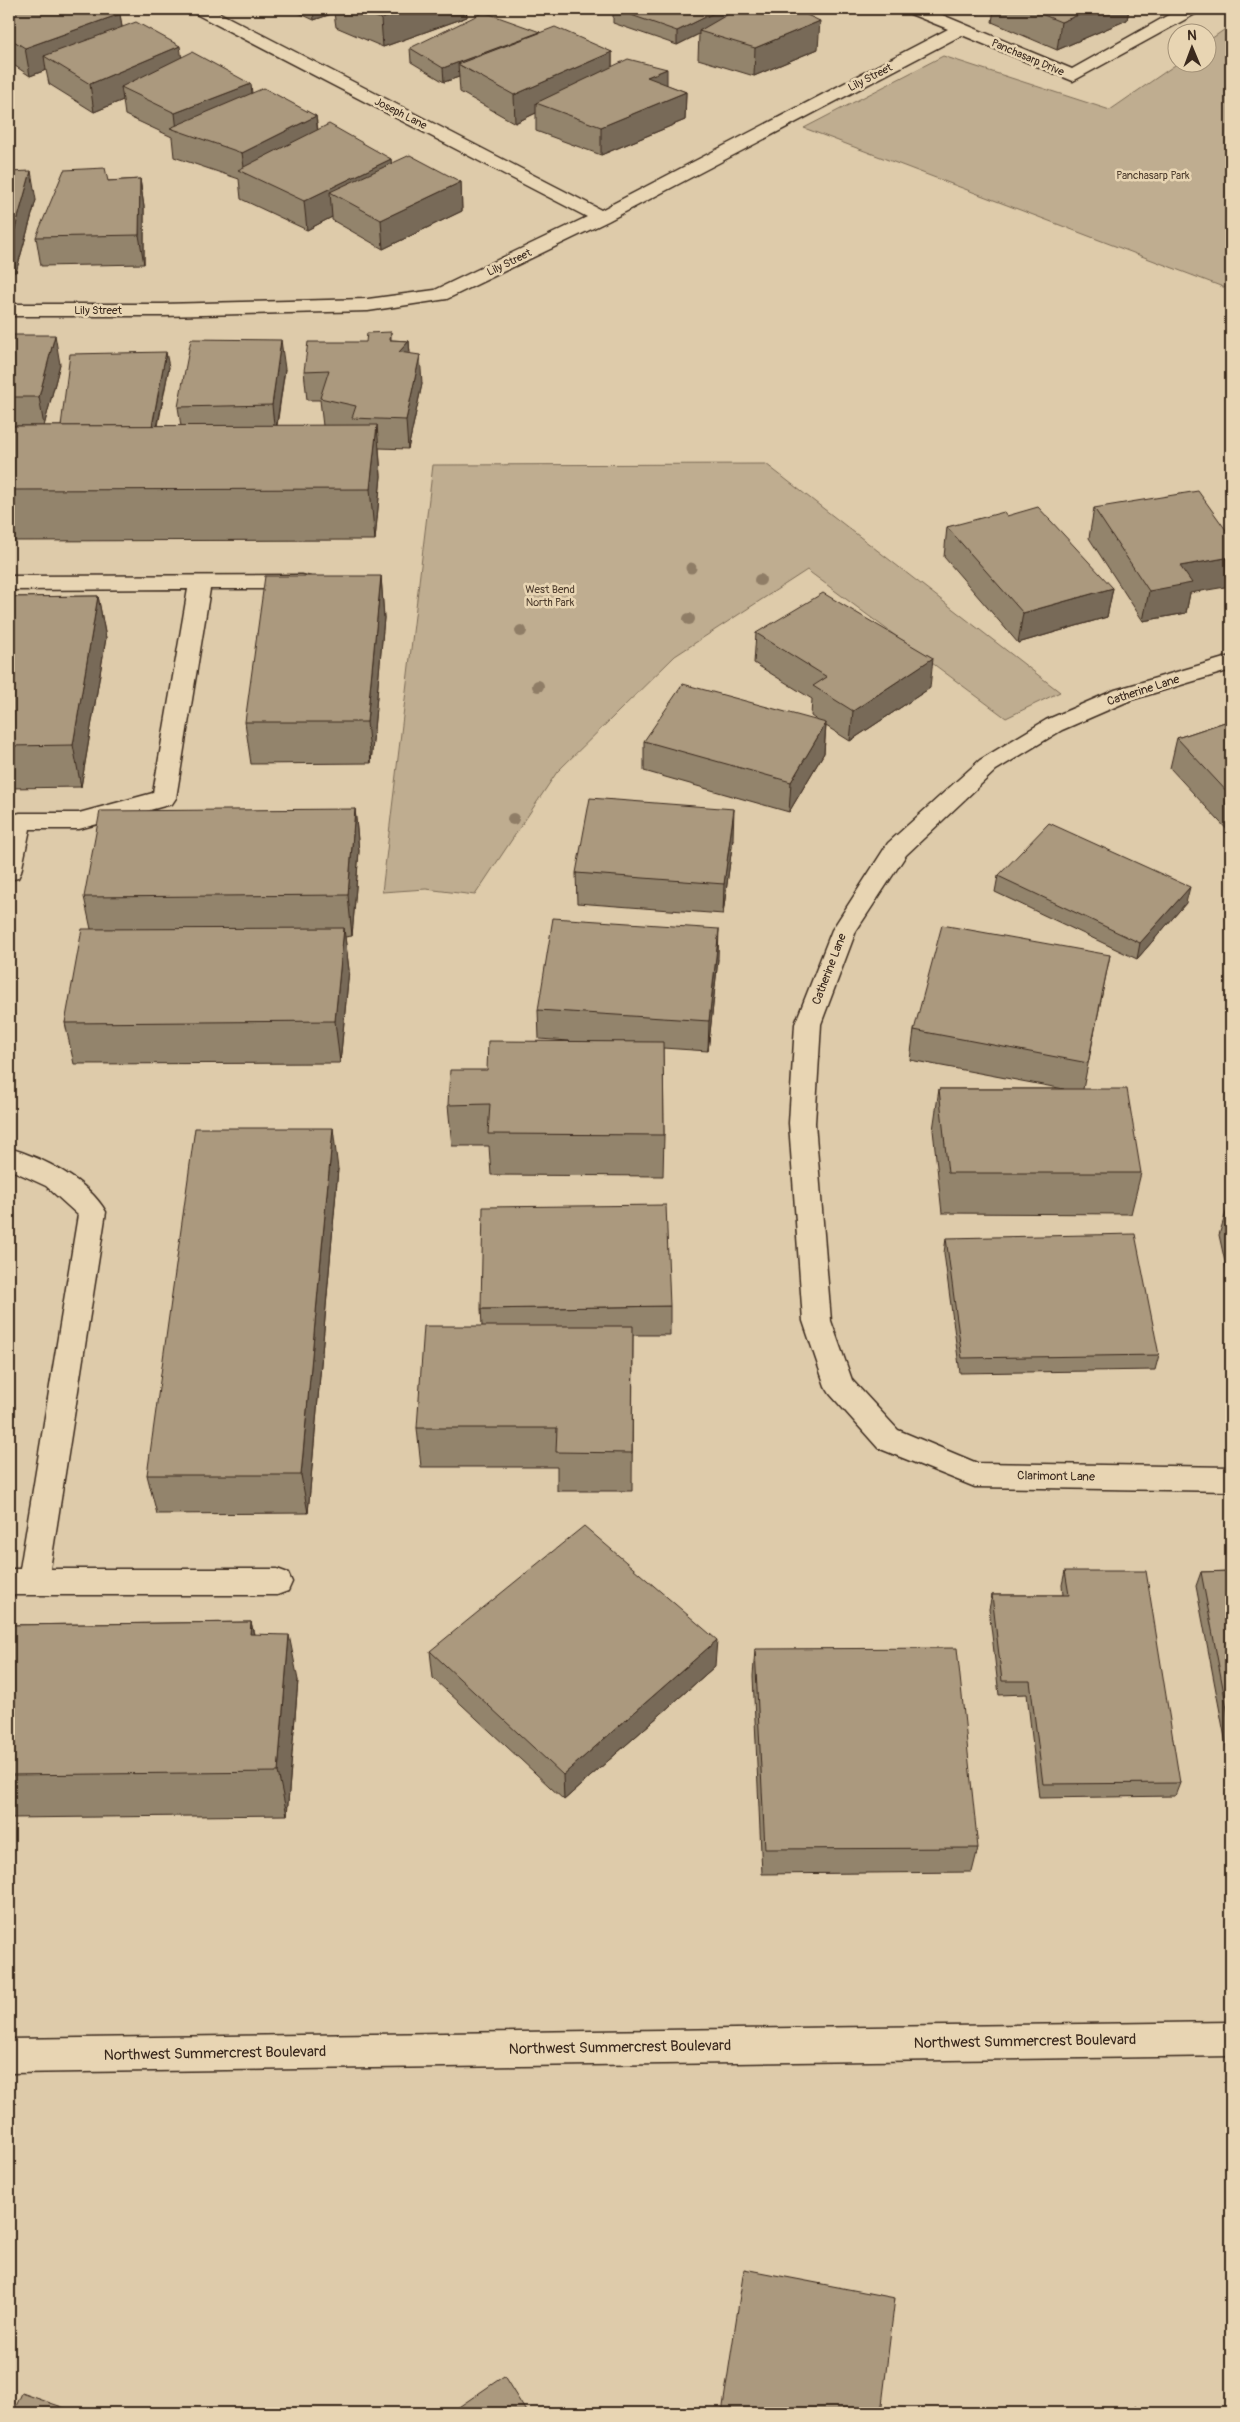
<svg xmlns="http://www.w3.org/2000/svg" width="1240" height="2422" font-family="Pangolin,sans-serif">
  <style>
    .green { fill: #bfad90; stroke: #7d6c57 }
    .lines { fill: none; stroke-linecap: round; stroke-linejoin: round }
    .minor-casing { stroke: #3b2a1e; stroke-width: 3 }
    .tertiary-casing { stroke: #3b2a1e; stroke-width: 3 }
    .minor { fill: #e8d5b3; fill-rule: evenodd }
    .tertiary { fill: #e8d5b3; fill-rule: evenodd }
    .tree { fill: #8f7d66 }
    .wall { fill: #93846c; stroke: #3b2a1e }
    .shaded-wall { fill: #786b58; stroke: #3b2a1e }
    .building { fill: #ab997e; stroke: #3b2a1e }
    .labels { text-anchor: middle; stroke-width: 5; stroke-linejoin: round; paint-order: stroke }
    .far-street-label { font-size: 11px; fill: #3b2a1e; stroke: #e8d5b3 }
    .far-park-label { font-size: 11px; fill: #4f3e2f; stroke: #e8d5b3 }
    .street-label { font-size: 12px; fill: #3b2a1e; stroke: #e8d5b3 }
    .near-street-label { font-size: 15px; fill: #3b2a1e; stroke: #e8d5b3 }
  </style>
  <rect width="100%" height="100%" fill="#decbaa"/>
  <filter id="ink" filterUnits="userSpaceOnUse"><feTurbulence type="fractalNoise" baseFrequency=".02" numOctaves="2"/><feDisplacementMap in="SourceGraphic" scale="10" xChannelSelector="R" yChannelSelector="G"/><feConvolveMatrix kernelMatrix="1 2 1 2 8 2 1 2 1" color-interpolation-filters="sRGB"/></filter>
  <g filter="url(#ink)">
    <g class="green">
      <path d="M1231,25V290L804,128L943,56L1110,110L1178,63L1208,62V41Z"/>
      <path d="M766,464L1060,692L1006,718L807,570L675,656L557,772L475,895L426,889L382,892L433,465Z"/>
    </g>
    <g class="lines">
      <g class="minor-casing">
        <g id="minor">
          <path d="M192,9H212L601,210L948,29L908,13L906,9H928L1072,69L1179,9H1199L1197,13L1073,81L962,35L608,221L447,299L368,311L163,316H9V304H163L368,299L435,290L587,217L194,13Z"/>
          <path d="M302,575L310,577L313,582L310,587L302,589H210L176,798L172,804L79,829H30L21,872L18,878L9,880V820L12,815L20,813H79L153,793L188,589L9,590V576Z"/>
          <path d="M1231,656V670L1131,700L1062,730L996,770L906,855L856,931L821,1024L815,1123L831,1321L852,1380L898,1430L977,1463L1231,1467V1491L975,1487L878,1448L830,1394L825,1386L803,1321L789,1123L795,1024L832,930L888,843L980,760L1046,720L1115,690Z"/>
          <path d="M9,1148C43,1158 88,1180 106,1212L50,1569H277L288,1573L292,1582L288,1591L277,1595H9V1569H20L78,1215L46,1186L9,1169Z"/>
        </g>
      </g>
      <g class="tertiary-casing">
        <path id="tertiary" d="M1231,2022V2056L9,2073V2039Z"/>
      </g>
      <use href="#minor" class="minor"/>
      <use href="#tertiary" class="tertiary"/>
    </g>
    <g class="tree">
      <circle cx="691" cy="568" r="5.5"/>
      <circle cx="760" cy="580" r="6"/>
      <circle cx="689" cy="619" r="6"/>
      <circle cx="521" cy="631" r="6"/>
      <circle cx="538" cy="686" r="6"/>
      <circle cx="513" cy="819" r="6"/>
    </g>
    <g class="wall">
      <path d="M9,9L120,14L122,27L182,57L252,93L316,116L318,130L391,159V163L461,182L462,211L383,249L332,220V217L307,230L241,199L239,179L174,157L172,137L125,115L123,100L94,112L49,84L46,70L30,76L9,62Z"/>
      <path d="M290,9H466L467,17L383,47L336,27L334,13L314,20Z"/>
      <path d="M554,9H574L567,14Z"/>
      <path d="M591,9H613L603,13Z"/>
      <path d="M613,9L818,49L754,76L698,59L699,34L677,45L613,23Z"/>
      <path d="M959,9H988L977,14Z"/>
      <path d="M994,9H1129L1127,20L1057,50L992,22Z"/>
      <path d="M540,33L612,52V67L667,85L686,92L685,120L601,155L536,131V113L515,123L460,92L459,77L444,82L411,62L410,48Z"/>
      <path d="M9,172L36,200L16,272H9Z"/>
      <path d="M140,179L144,207V264L41,266L36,237L108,181Z"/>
      <path d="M391,332V340L409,341L410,354L422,384L408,449L379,448L381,476L375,540L9,541V426H61L169,367L158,426H181L178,407L285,369L277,426H323L320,400H307L304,371Z"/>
      <path d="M9,335L60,364L44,426H9Z"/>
      <path d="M1094,508L1190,593L1186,613L1143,621L1089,538Z"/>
      <path d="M1007,516L1113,588L1107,617L1018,643L944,557L947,527Z"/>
      <path d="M381,576L384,618L371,763L251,764L245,722Z"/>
      <path d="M98,596L106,638L81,787L9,788V597Z"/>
      <path d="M756,633L930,688L850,741L826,726L824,753L789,812L644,771V741L818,721L811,716L812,699L754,663Z"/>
      <path d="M1231,720V834L1170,768L1177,738Z"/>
      <path d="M355,809L359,851L352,936L345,937L349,970L340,1063L74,1064L65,1023L91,929L84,897Z"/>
      <path d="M733,839L723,914L577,903L576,873Z"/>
      <path d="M998,876L1186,903L1137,959L995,892Z"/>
      <path d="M1110,955L1083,1089L1141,1173L1131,1214L942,1213L933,1130L939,1089H1064L910,1060L914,1030Z"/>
      <path d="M718,959L708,1051L663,1048L664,1135L663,1176L491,1175L489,1146H452L448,1105L487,1070L569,1041L539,1039L538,1010Z"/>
      <path d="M338,1169L308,1513L157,1514L147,1475Z"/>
      <path d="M1228,1206H1231V1289L1219,1235Z"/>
      <path d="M946,1238L1159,1355L1155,1370L960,1373L944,1253Z"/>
      <path d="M670,1306V1335H633L632,1491H557V1467H421L417,1428L482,1326L481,1309Z"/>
      <path d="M1065,1571L1180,1783L1175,1796L1039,1798L1027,1694L999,1695L989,1609L992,1595H1063L1062,1585Z"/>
      <path d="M1231,1571V1770L1196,1586L1201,1572Z"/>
      <path d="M251,1622L254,1634L298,1680L287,1815L9,1818V1625Z"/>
      <path d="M755,1649L978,1848L972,1872L762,1874L753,1676Z"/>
      <path d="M430,1651L715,1666L564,1800L433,1678Z"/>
    </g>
    <g class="shaded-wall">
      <path d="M9,9H56L9,26Z"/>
      <path d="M313,9H334V13L314,20Z"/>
      <path d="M411,9H466L467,17L383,47L381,19Z"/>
      <path d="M567,9H574L567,14Z"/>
      <path d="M603,9H613L603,13Z"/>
      <path d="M722,9H747L699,31V34L677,45V31Z"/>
      <path d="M978,9H988L977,14Z"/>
      <path d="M1093,9H1129L1127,20L1057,50L1061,22Z"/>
      <path d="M120,14L124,41L44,56L46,70L30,76L25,48Z"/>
      <path d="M820,21L818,49L754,76L755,48Z"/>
      <path d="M540,32L472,72L458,64L459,77L444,82L443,68Z"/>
      <path d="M180,46L184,74L121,87L123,100L94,112L90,84Z"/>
      <path d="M612,52V80L536,103V113L515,123L514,95Z"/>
      <path d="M667,69V97L647,77Z"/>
      <path d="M251,84L254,112L177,131L175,113Z"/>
      <path d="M686,92L685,120L601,155V127Z"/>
      <path d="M316,116L319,144L245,174L242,153Z"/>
      <path d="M391,159L393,187L330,192L332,217L307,230L304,201Z"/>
      <path d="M31,171L36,200L16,272L11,243Z"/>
      <path d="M140,179L144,207V264L139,235Z"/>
      <path d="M461,182L462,211L383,249L381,220Z"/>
      <path d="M55,335L60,364L44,426L39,397Z"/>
      <path d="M281,340L285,369L275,435L272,405Z"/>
      <path d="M409,341L411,370L399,352Z"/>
      <path d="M166,352L169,367L154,443L152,428Z"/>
      <path d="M420,355L422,384L408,449L406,420Z"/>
      <path d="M377,425L381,476L375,540L370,489Z"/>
      <path d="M1231,557V586L1190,593L1186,613L1143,621L1149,591L1180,566Z"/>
      <path d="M381,576L384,618L371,763L367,722Z"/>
      <path d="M1113,588L1107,617L1018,643L1023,613Z"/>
      <path d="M98,596L106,638L81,787L73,745Z"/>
      <path d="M933,658L930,688L850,741L853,711Z"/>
      <path d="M826,723L824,753L789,812L791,782Z"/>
      <path d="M355,809L359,851L352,936L348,895Z"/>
      <path d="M734,809L733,839L723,914L724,884Z"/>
      <path d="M1190,887L1186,903L1137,959L1140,943Z"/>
      <path d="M344,928L349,970L340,1063L335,1021Z"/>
      <path d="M719,929L718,959L708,1051L709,1021Z"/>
      <path d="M333,1128L338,1169L308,1513L301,1475Z"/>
      <path d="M251,1622L261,1668L250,1634Z"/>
      <path d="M289,1635L298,1680L287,1815L278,1772Z"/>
      <path d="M717,1640L715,1666L564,1800L563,1775Z"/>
    </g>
    <g class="building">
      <path d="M19,9H108L120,14L25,48L9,38V13Z"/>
      <path d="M355,9H411L381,19Z"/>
      <path d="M614,9H722L677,31Z"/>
      <path d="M737,9H794L820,21L755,48L699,31Z"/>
      <path d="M1029,9H1093L1061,22Z"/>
      <path d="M484,12L540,32L443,68L410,48Z"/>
      <path d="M136,22L180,46L90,84L44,56Z"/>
      <path d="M555,27L612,52L514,95L458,64Z"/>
      <path d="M192,52L251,84L175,113L121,87Z"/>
      <path d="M628,59L667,69L647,77L686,92L601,127L536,103Z"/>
      <path d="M264,88L316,116L242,153L170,128Z"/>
      <path d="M329,124L391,159L304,201L238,170Z"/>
      <path d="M410,155L461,182L381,220L330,192Z"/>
      <path d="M105,168L108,181L140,179L139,235L36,237L64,170Z"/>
      <path d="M31,171L11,243H9V172Z"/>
      <path d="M391,332L390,340L409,341L399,352L420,355L406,420L352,418L356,406L320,398L329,370L304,371L308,342H366L367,333Z"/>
      <path d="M9,335H55L39,397H9Z"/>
      <path d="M191,339L281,340L272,405L178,407Z"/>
      <path d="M166,352L152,426H61L70,354Z"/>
      <path d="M377,425L370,489L9,490V426Z"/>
      <path d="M1198,491L1231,537V557L1180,566L1192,583L1149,591L1094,508Z"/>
      <path d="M1038,507L1113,588L1023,613L947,527L1004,512L1007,516Z"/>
      <path d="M265,576H381L367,722H245Z"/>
      <path d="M823,593L933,658L853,711L813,686L827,677L756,633Z"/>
      <path d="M98,596L73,745L9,746V597Z"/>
      <path d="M683,684L826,723L791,782L644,741Z"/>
      <path d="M1231,720V796L1177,738Z"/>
      <path d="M590,798L734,809L724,884L576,873Z"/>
      <path d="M355,809L348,895L84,897L100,811Z"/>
      <path d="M1049,823L1190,887L1140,943L998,876Z"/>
      <path d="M553,918L719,929L709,1021L538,1010Z"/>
      <path d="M942,925L1110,955L1088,1063L914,1030Z"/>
      <path d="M344,928L335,1021L65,1023L82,929Z"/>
      <path d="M488,1041L663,1042L664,1135L488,1134L490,1104L448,1105L450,1070H487Z"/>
      <path d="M939,1089H1127L1141,1173H948Z"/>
      <path d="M195,1128H333L301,1475H147Z"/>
      <path d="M666,1205L670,1306L481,1309L483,1207Z"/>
      <path d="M1228,1206H1231V1222Z"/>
      <path d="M1135,1234L1159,1355L962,1358L946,1238Z"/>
      <path d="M424,1326H633L632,1453L556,1452L557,1428H417Z"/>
      <path d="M584,1526L717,1640L563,1775L430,1651Z"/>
      <path d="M1065,1571H1146L1180,1783L1043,1784L1030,1681H1002L992,1595H1069Z"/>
      <path d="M1231,1571V1730L1201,1572Z"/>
      <path d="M251,1622L250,1634L289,1635L278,1772L9,1775V1625Z"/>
      <path d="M957,1648L978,1848L765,1849L755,1649Z"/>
      <path d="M744,2269L895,2298L881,2413H722Z"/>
      <path d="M504,2376L527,2413H450Z"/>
      <path d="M22,2393L79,2413H13Z"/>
      <path d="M1136,2405L1143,2413H1126Z"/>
    </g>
  </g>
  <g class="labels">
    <g class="far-street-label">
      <text transform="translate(1028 57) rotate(23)" y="4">Panchasarp Drive</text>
      <text transform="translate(870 77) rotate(-27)" y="4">Lily Street</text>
      <text transform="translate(401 113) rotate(27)" y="4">Joseph Lane</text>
      <text transform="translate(509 262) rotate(-26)" y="4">Lily Street</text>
      <text x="98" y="314">Lily Street</text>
    </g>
    <g class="far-park-label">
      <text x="1153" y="179">Panchasarp Park</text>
      <text x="550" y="593">West Bend<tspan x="550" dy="13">North Park</tspan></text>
    </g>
    <g class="street-label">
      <text transform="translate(1143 690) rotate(-18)" y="4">Catherine Lane</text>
      <text transform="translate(829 969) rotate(-69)" y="4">Catherine Lane</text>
      <text transform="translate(1056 1476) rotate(1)" y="4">Clarimont Lane</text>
    </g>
    <g class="near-street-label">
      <text transform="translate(1025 2041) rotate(-1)" y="5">Northwest Summercrest Boulevard</text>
      <text transform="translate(620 2047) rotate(-1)" y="5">Northwest Summercrest Boulevard</text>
      <text transform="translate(215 2053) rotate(-1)" y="5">Northwest Summercrest Boulevard</text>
    </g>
  </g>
  <rect width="1240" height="2422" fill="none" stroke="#e8d5b3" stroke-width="30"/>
  <rect x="15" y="15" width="1210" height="2392" fill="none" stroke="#3b2a1e" stroke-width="2" filter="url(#ink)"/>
  <g transform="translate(1192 48) rotate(359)"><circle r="24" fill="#e8d5b3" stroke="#a39177"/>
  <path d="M0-4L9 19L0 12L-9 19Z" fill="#3b2a1e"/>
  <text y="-8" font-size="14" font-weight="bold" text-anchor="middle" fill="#3b2a1e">N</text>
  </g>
</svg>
